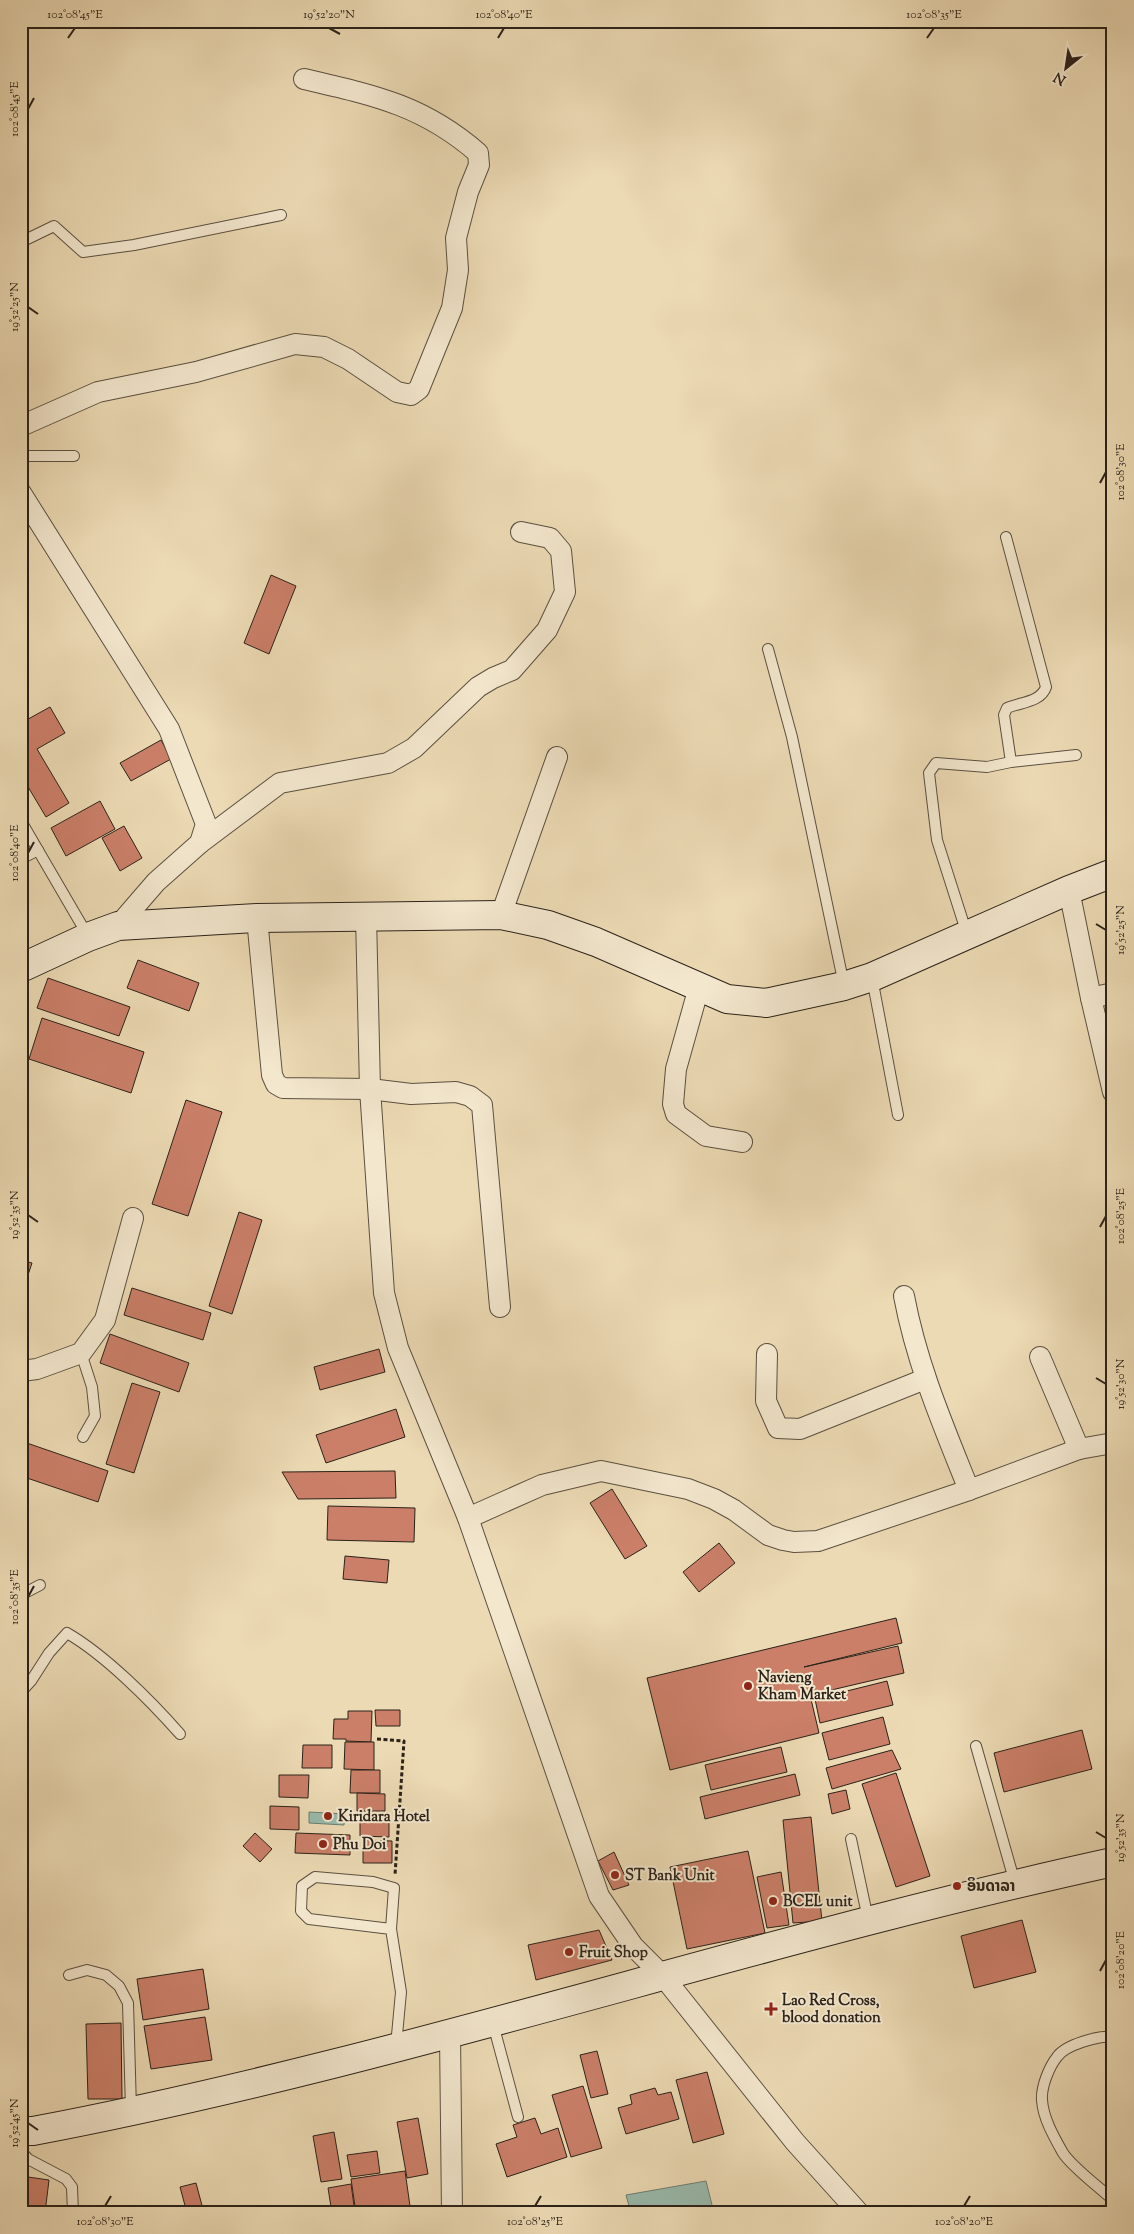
<svg xmlns="http://www.w3.org/2000/svg" width="1134" height="2234" font-family="'Sorts Mill Goudy','Noto Sans Lao',serif">
  <style>
    .water { fill: #99bbad; stroke: #6d7e72 }
    .building { fill: #cb7f69; stroke: #2b2219 }
    .lines { fill: none; stroke-linecap: round; stroke-linejoin: round }
    .lane-casing { stroke: #5b5040; stroke-width: 12 }
    .street-casing { stroke: #5b5040; stroke-width: 22 }
    .secondary-casing { stroke: #2b2219; stroke-width: 30 }
    .path { stroke: #2b2219; stroke-width: 3; stroke-dasharray: 4 2.5; stroke-linecap: butt }
    .lane { stroke: #f3e7ce; stroke-width: 10 }
    .street { stroke: #f3e7ce; stroke-width: 20 }
    .secondary { stroke: #f3e7ce; stroke-width: 28 }
    .ticks { fill: none; stroke: #2b2219; stroke-width: 2 }
    .poi-dot { fill: #8f2418; stroke: #f3e7ce; stroke-width: 2 }
    .labels { text-anchor: middle; stroke-width: 4; stroke-linejoin: round; paint-order: stroke }
    .poi-label { font-size: 15px; font-weight: bold; fill: #2b2219; stroke: #f3e7ce; text-anchor: start }
    .neatline { fill: none; stroke: #2b2219; stroke-width: 2 }
    .ticks-label { font-size: 12px; text-anchor: middle; fill: #2b2219 }
  </style>
  <rect width="100%" height="100%" fill="#ecdab4"/>
  <filter id="stains"><feTurbulence type="fractalNoise" baseFrequency=".004" numOctaves="4"/><feColorMatrix values="0 0 0 0 .2 0 0 0 0 .09 0 0 0 0 .02 0 0 0 .5 -.17"/></filter>
  <radialGradient id="worn" r=".72"><stop offset=".6" stop-color="#630" stop-opacity="0"/><stop offset="1" stop-color="#630" stop-opacity=".3"/></radialGradient>
  <g class="water">
    <path d="M309,1812L345,1814L344,1825L309,1823Z"/>
    <path d="M706,2181L714,2213H631L626,2195Z"/>
  </g>
  <g class="building">
    <path d="M271,575L296,586L269,654L244,643Z"/>
    <path d="M50,707L65,733L37,749L69,803L46,817L21,775V723Z"/>
    <path d="M161,740L171,759L131,781L120,763Z"/>
    <path d="M100,801L115,829L66,856L51,828Z"/>
    <path d="M124,826L142,858L120,871L102,838Z"/>
    <path d="M138,960L199,983L189,1011L127,988Z"/>
    <path d="M48,978L130,1007L119,1036L37,1008Z"/>
    <path d="M42,1018L144,1052L131,1093L29,1059Z"/>
    <path d="M186,1100L222,1112L188,1216L152,1204Z"/>
    <path d="M239,1212L262,1220L232,1314L209,1306Z"/>
    <path d="M21,1260L32,1263L21,1296Z"/>
    <path d="M132,1288L211,1313L203,1340L124,1315Z"/>
    <path d="M110,1334L189,1363L179,1392L100,1363Z"/>
    <path d="M379,1349L385,1372L320,1390L314,1367Z"/>
    <path d="M132,1383L160,1392L134,1473L106,1464Z"/>
    <path d="M396,1409L405,1437L326,1463L316,1435Z"/>
    <path d="M21,1441L108,1471L98,1502L21,1476Z"/>
    <path d="M395,1471L396,1498L298,1499L282,1472Z"/>
    <path d="M612,1489L647,1546L625,1559L590,1503Z"/>
    <path d="M328,1506L415,1508L414,1542L327,1540Z"/>
    <path d="M719,1543L735,1563L699,1592L683,1572Z"/>
    <path d="M345,1556L389,1560L387,1583L343,1579Z"/>
    <path d="M896,1618L902,1643L804,1667L898,1646L904,1673L810,1695L819,1733L670,1770L647,1678Z"/>
    <path d="M887,1681L893,1705L820,1723L815,1699Z"/>
    <path d="M375,1710H400V1726H376Z"/>
    <path d="M348,1711H372L371,1742L346,1741V1739H333L334,1719H348Z"/>
    <path d="M883,1717L890,1744L829,1760L822,1733Z"/>
    <path d="M1082,1730L1092,1769L1004,1792L994,1753Z"/>
    <path d="M345,1742H374V1770L344,1769Z"/>
    <path d="M303,1745H332V1768H302Z"/>
    <path d="M781,1747L787,1772L711,1790L705,1765Z"/>
    <path d="M892,1750L901,1769L832,1789L826,1768Z"/>
    <path d="M351,1770H380V1793H350Z"/>
    <path d="M896,1773L930,1876L896,1887L862,1784Z"/>
    <path d="M795,1774L800,1795L705,1819L700,1797Z"/>
    <path d="M279,1775H309L308,1798L279,1797Z"/>
    <path d="M846,1790L850,1809L832,1814L828,1794Z"/>
    <path d="M357,1793L385,1794V1811H357Z"/>
    <path d="M270,1806L299,1807V1830L270,1829Z"/>
    <path d="M360,1814H389V1837L360,1836Z"/>
    <path d="M811,1817L822,1921L793,1923L783,1820Z"/>
    <path d="M255,1833L272,1849L260,1862L243,1846Z"/>
    <path d="M296,1833L350,1835V1855L295,1853Z"/>
    <path d="M363,1840L392,1841V1863H363Z"/>
    <path d="M748,1851L765,1933L687,1949L670,1867Z"/>
    <path d="M614,1852L629,1885L613,1890L598,1861Z"/>
    <path d="M781,1872L789,1925L767,1928L757,1877Z"/>
    <path d="M1022,1920L1036,1972L974,1988L961,1936Z"/>
    <path d="M599,1930L612,1960L536,1980L528,1945Z"/>
    <path d="M203,1969L209,2009L143,2020L137,1979Z"/>
    <path d="M205,2017L212,2060L151,2069L144,2026Z"/>
    <path d="M121,2023L122,2099H88L86,2024Z"/>
    <path d="M597,2051L608,2094L591,2098L580,2055Z"/>
    <path d="M707,2072L724,2134L693,2143L676,2080Z"/>
    <path d="M583,2086L602,2148L571,2157L552,2095Z"/>
    <path d="M655,2088L658,2095L671,2092L679,2119L626,2134L618,2108L632,2104L630,2095Z"/>
    <path d="M418,2118L428,2174L407,2178L397,2122Z"/>
    <path d="M535,2118L541,2134L558,2128L567,2157L507,2177L496,2144L517,2137L513,2125Z"/>
    <path d="M334,2132L342,2179L321,2182L313,2136Z"/>
    <path d="M377,2151L380,2173L351,2177L347,2155Z"/>
    <path d="M405,2171L411,2213H356L351,2179Z"/>
    <path d="M21,2176L49,2180L45,2213L21,2212Z"/>
    <path d="M196,2183L204,2213H187L180,2187Z"/>
    <path d="M351,2184L355,2213H332L328,2188Z"/>
  </g>
  <g class="lines">
    <g class="lane-casing">
      <g id="lane">
        <path d="M21,242L54,226L83,252L134,245L281,215"/>
        <path d="M21,456H74"/>
        <path d="M1006,537L1046,687C1041,702 1021,702 1007,708L1004,715L1011,762"/>
        <path d="M768,649L792,737L844,985"/>
        <path d="M21,821L88,936"/>
        <path d="M21,859L38,850"/>
        <path d="M967,934L937,840L929,773L936,763L987,767L1011,762L1076,755"/>
        <path d="M872,978L898,1115"/>
        <path d="M81,1353L92,1387L95,1416L83,1437"/>
        <path d="M21,1595L40,1585"/>
        <path d="M21,1692L31,1681L49,1653L67,1633C105,1655 150,1700 180,1734"/>
        <path d="M976,1746L1015,1883"/>
        <path d="M851,1839L868,1919"/>
        <path d="M391,1929L309,1919L301,1911L302,1886L315,1877L373,1882L394,1888L391,1929L401,1992L396,2046"/>
        <path d="M69,1975L87,1970L106,1975L119,1986L128,2003L131,2109"/>
        <path d="M493,2024L518,2117"/>
        <path d="M1113,2037C1099,2035 1065,2045 1057,2057C1049,2067 1041,2087 1042,2100C1043,2118 1054,2137 1063,2153C1072,2167 1099,2187 1113,2200"/>
        <path d="M21,2151L28,2159L66,2179L72,2187L73,2213"/>
      </g>
    </g>
    <g class="street-casing">
      <g id="street">
        <path d="M21,426L98,392L196,372L295,344L324,347L348,359L397,392L411,395L419,389L452,308L458,270L456,238L468,192L479,165L478,153C423,105 373,95 304,79"/>
        <path d="M21,493L169,729L206,824L200,843L156,882L118,926"/>
        <path d="M200,843L280,783L388,763L414,748L478,687L493,678L512,670L547,630L565,592L561,551L550,538L521,532"/>
        <path d="M1069,890L1091,998L1113,1092"/>
        <path d="M501,915L557,757"/>
        <path d="M366,916L370,1089L384,1293L398,1348L468,1518L599,1896L633,1946L662,1975L795,2142L859,2213"/>
        <path d="M257,918L272,1075L276,1084L283,1088L370,1089L411,1094L456,1092L470,1096L482,1105L500,1307"/>
        <path d="M699,987L676,1069L673,1104L676,1114L706,1136L742,1142"/>
        <path d="M1091,998L1113,993"/>
        <path d="M904,1296C917,1365 943,1425 969,1490"/>
        <path d="M767,1354L766,1401L778,1428L800,1429L925,1379"/>
        <path d="M1040,1357L1079,1449"/>
        <path d="M21,1371L37,1369L81,1353L105,1320L133,1218"/>
        <path d="M468,1518L542,1485L601,1471L688,1489L714,1499L734,1510L768,1535L783,1540L794,1542L818,1541L969,1490L1079,1449L1113,1443"/>
        <path d="M450,2035L452,2213"/>
      </g>
    </g>
    <g class="secondary-casing">
      <g id="secondary">
        <path d="M21,968L88,937L118,926L257,918L501,915L548,925L596,942L727,999L766,1003L844,986L872,977L1069,890L1113,873"/>
        <path d="M21,2131H33C398,2062 750,1941 1113,1862"/>
      </g>
    </g>
    <path class="path" d="M377,1739L404,1741L395,1875"/>
    <use href="#lane" class="lane"/>
    <use href="#street" class="street"/>
    <use href="#secondary" class="secondary"/>
  </g>
  <path class="ticks" d="M329,28L340,34M68,38L75,28M498,38L504,28M927,38L934,28M28,109L34,98M28,307L38,314M1100,483L1106,472M28,853L34,842M1096,924L1106,930M28,1215L38,1222M1100,1227L1106,1216M1096,1378L1106,1384M28,1597L34,1586M1096,1832L1106,1838M1100,1971L1106,1960M28,2123L38,2130M105,2206L111,2196M535,2206L541,2196M964,2206L970,2196"/>
  <g class="poi-dot">
    <circle cx="748" cy="1686" r="5"/>
    <circle cx="328" cy="1816" r="5"/>
    <circle cx="323" cy="1844" r="5"/>
    <circle cx="615" cy="1875" r="5"/>
    <circle cx="957" cy="1886" r="5"/>
    <circle cx="773" cy="1901" r="5"/>
    <circle cx="569" cy="1952" r="5"/>
    <path d="M768.5 2001.5h5v5h5v5h-5v5h-5v-5h-5v-5h5z"/>
  </g>
  <g class="labels">
    <g class="poi-label">
      <text x="758" y="1682">Navieng<tspan x="758" dy="17">Kham Market</tspan></text>
      <text x="338" y="1821">Kiridara Hotel</text>
      <text x="333" y="1849">Phu Doi</text>
      <text x="625" y="1880">ST Bank Unit</text>
      <text x="967" y="1891">ອິນດາລາ</text>
      <text x="783" y="1906">BCEL unit</text>
      <text x="579" y="1957">Fruit Shop</text>
      <text x="782" y="2005">Lao Red Cross,<tspan x="782" dy="17">blood donation</tspan></text>
    </g>
  </g>
  <rect width="1134" height="2234" fill="none" stroke="#ecdab4" stroke-width="55"/>
  <g transform="translate(1066 68) rotate(210)" stroke="#f3e7ce" stroke-width="4" paint-order="stroke">
  <path d="M0-4L9 19L0 12L-9 19Z" fill="#2b2219"/>
  <text y="-8" font-size="14" font-weight="bold" text-anchor="middle" fill="#2b2219">N</text>
  </g>
  <rect x="28" y="28" width="1078" height="2178" class="neatline"/>
  <g class="ticks-label">
    <text x="75" y="18">102°08'45"E</text>
    <text x="329" y="18">19°52'20"N</text>
    <text x="504" y="18">102°08'40"E</text>
    <text x="934" y="18">102°08'35"E</text>
    <text transform="translate(14 109) rotate(-90)" y="4">102°08'45"E</text>
    <text transform="translate(14 307) rotate(-90)" y="4">19°52'25"N</text>
    <text transform="translate(1120 472) rotate(-90)" y="4">102°08'30"E</text>
    <text transform="translate(14 853) rotate(-90)" y="4">102°08'40"E</text>
    <text transform="translate(1120 930) rotate(-90)" y="4">19°52'25"N</text>
    <text transform="translate(14 1215) rotate(-90)" y="4">19°52'35"N</text>
    <text transform="translate(1120 1216) rotate(-90)" y="4">102°08'25"E</text>
    <text transform="translate(1120 1384) rotate(-90)" y="4">19°52'30"N</text>
    <text transform="translate(14 1597) rotate(-90)" y="4">102°08'35"E</text>
    <text transform="translate(1120 1838) rotate(-90)" y="4">19°52'35"N</text>
    <text transform="translate(1120 1960) rotate(-90)" y="4">102°08'20"E</text>
    <text transform="translate(14 2123) rotate(-90)" y="4">19°52'45"N</text>
    <text x="105" y="2225">102°08'30"E</text>
    <text x="535" y="2225">102°08'25"E</text>
    <text x="964" y="2225">102°08'20"E</text>
  </g>
  <rect width="100%" height="100%" filter="url(#stains)"/>
  <rect width="100%" height="100%" fill="url(#worn)"/>
</svg>
